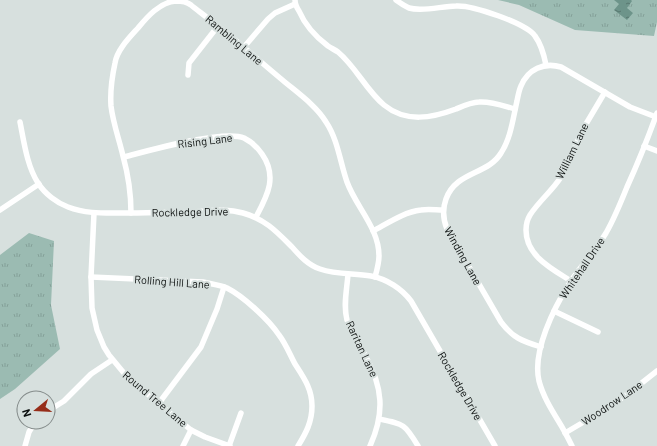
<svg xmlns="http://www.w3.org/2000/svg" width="657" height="446" font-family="Barlow,sans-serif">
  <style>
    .grass { fill: url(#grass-tufts) }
    .water { fill: url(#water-ripples) }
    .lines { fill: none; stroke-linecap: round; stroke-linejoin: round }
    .minor { stroke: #fff; stroke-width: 5.5 }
    .labels { text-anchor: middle; stroke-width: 4; stroke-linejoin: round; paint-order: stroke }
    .street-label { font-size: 11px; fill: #0b0f0e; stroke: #d7e0de }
  </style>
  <defs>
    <pattern id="grass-tufts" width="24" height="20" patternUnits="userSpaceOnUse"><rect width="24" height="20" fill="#9bbbb2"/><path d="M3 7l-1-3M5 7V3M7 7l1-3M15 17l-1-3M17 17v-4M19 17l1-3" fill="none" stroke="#84a098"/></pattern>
    <pattern id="water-ripples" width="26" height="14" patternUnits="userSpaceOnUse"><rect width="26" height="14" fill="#6d948a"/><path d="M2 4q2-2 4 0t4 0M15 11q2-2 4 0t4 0" fill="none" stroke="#58776f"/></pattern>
  </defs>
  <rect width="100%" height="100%" fill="#d7e0de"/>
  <g class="grass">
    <path d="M498,0H657V22L654,36L575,30L519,5Z"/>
    <path d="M29,233L54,241L51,305L60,349L15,389L0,399V255Z"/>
  </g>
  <path class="water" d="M614,0H631L632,1L627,8L633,13L627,20L614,10L619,4Z"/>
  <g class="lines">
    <g class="minor">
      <path d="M295,0C295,4 297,8 299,11C305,25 316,37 328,46C331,48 335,50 338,52C356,67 366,90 384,105C406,123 432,118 456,109C463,106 472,102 479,102C491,101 504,106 515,109"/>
      <path d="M396,0C400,3 405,6 409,8C423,12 442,6 456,6C472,5 526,23 535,36C541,44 544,55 546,65"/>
      <path d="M244,47L268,19L275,13L295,4"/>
      <path d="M188,75L189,63L218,26"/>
      <path d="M20,122C24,142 27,166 38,183C45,194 57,203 68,207C86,214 104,213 122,213C146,213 169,212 192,212C209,211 226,208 243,213C265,219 277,232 292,247C300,256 308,265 320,269C337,275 354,273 371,276C387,279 402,289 411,301L495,446"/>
      <path d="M644,146L657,151"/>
      <path d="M124,157C147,151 224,129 244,138C252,142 258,148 262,154C278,177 267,196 256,217"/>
      <path d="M0,210L39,184"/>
      <path d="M94,213L91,277L92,308L97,330L104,347L109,355L128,378L191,430L205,437L230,446"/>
      <path d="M131,213C131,193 128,174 123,156C119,139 113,123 111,106C110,92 112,77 115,63C117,50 129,38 138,28C147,17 160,2 176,1C181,1 187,2 191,5C197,10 204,15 210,20C234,38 257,59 280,78C295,91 316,105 326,122C338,140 340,162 347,182C356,207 379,228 379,256C379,263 377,270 375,277"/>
      <path d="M373,231C388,223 404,212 421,210C428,209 436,210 443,210"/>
      <path d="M348,274C347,289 343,305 347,320C351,332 359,344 365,355C383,387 385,413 370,446"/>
      <path d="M91,277L203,282C211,284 220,285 227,288C243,296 269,320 279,335C286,344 290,355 295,364C304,378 312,389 312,406C312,422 306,433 298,446"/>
      <path d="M571,281C552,269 526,256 526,230C526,225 527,220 530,215C539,201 552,191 561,177L583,129L605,92"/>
      <path d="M554,311L598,332"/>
      <path d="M541,347C522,341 513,338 501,322L447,229C443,219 442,210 446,199C456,171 488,175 501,153C511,138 513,118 517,101C518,96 519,90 521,86C528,69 544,62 561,67L630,107L656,117"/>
      <path d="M159,403L201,347L217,309L224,287"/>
      <path d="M48,411L64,401L91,374L112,360"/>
      <path d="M379,419C404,424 405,424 418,446"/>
      <path d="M565,433L609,407L629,393L657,371"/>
      <path d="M25,446L29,432L35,422"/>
      <path d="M183,446L191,430"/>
      <path d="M229,446L241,413"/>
      <path d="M572,446C568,438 564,430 559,422C551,409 543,396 539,381C532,351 554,308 570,282C581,266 595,251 606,233C614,219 621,202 627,187C638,163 648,138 657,113"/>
    </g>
  </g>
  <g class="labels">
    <g class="street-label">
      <text transform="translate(234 40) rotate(40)" y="4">Rambling Lane</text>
      <text transform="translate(205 141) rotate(-7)" y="4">Rising Lane</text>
      <text transform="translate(572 151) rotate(-64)" y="4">William Lane</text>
      <text transform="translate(190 212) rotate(-1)" y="4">Rockledge Drive</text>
      <text transform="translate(463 256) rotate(61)" y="4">Winding Lane</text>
      <text transform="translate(582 268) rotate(-56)" y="4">Whitehall Drive</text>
      <text transform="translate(172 282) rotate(4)" y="4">Rolling Hill Lane</text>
      <text transform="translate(362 349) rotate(65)" y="4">Raritan Lane</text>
      <text transform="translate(460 386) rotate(60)" y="4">Rockledge Drive</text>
      <text transform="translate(155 399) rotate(40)" y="4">Round Tree Lane</text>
      <text transform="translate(612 403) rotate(-34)" y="4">Woodrow Lane</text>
    </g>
  </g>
  <g transform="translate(36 410) rotate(252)"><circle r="19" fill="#d7e0de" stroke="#858c8b"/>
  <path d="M0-3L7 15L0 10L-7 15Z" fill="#962d19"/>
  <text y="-6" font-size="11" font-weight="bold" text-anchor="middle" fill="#0b0f0e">N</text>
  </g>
</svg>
